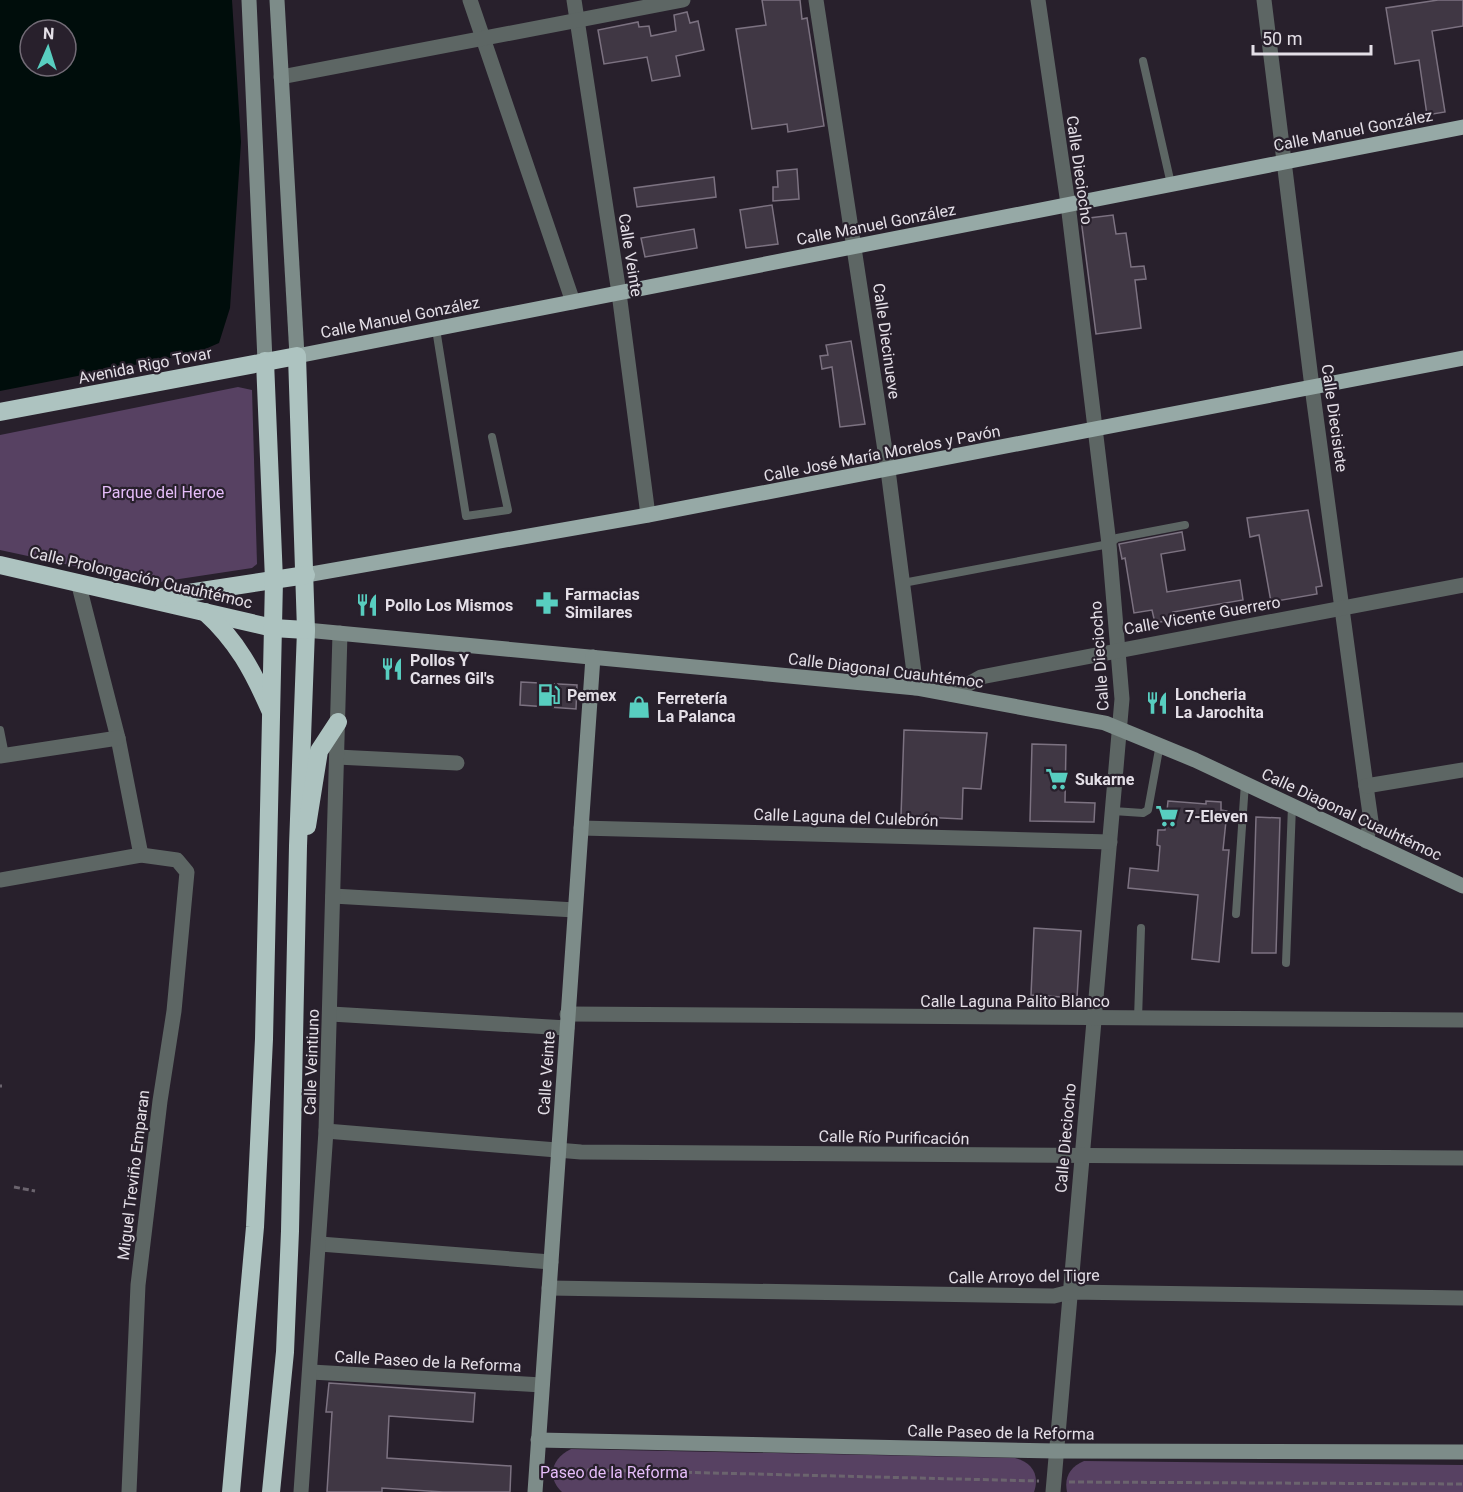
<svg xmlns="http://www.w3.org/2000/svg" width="1463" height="1492" font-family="Roboto,sans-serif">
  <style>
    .green { fill: #574162 }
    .water { fill: #000d0b; fill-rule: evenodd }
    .building { fill: #403744; stroke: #7c7281; stroke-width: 1.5 }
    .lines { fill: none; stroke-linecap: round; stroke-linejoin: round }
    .path { stroke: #6b646e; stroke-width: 3; stroke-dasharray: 6 3; stroke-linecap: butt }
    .lane { stroke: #5d6664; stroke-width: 8 }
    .street { stroke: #5d6664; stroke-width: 15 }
    .secondary { stroke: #7d8c89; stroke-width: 15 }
    .primary { stroke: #96a9a6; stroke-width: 15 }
    .highway { stroke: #adc3c0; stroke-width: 18 }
    .labels { text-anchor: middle; stroke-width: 4.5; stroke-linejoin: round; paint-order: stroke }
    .street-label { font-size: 16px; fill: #e4dfe7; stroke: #28202c }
    .park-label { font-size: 16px; fill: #e5bdf9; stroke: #28202c }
    .poi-label { font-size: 16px; font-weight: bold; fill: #e4dfe7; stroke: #28202c; text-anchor: start }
  </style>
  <rect width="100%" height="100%" fill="#28202c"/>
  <g class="green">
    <path d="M238,387L252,390L257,564L252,568L153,583L0,550V435Z"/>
    <path d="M571,1449L1015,1458C1032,1462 1040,1475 1034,1492H562C546,1477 552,1458 571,1449Z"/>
    <path d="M1084,1461L1463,1465V1492H1067C1064,1477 1070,1467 1084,1461Z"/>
  </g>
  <path class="water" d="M0,0H232L241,142L230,308L219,343L196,353L0,391ZM30,30H66V66H30Z"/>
  <g class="building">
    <path d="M762,0H800L802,19L807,18L824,126L788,132L787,124L752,129L736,29L766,25Z"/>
    <path d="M1438,0H1463V26L1432,31L1445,112L1427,115L1419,60L1395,64L1386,8Z"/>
    <path d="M687,12L690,23L698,21L704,50L676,56L680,76L652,81L647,57L604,64L598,30L638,22L639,27L649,26L651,36L676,31L674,15Z"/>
    <path d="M797,169L799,199L773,201V187H778L777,171Z"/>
    <path d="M714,177L716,197L637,207L634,188Z"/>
    <path d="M772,205L778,244L746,248L740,210Z"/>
    <path d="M1113,215L1116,234L1126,233L1131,267L1144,266L1146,279L1135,280L1141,328L1096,334L1081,219Z"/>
    <path d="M694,229L697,248L645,257L641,238Z"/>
    <path d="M851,341L865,424L840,427L832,367L822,369L820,356L828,355L826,345Z"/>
    <path d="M1308,510L1322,586L1316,587L1317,594L1271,602L1259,535L1250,537L1247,518Z"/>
    <path d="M1182,532L1185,550L1161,554L1167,592L1240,580L1243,600L1173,612L1175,619L1155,623L1152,610L1134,613L1125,558L1122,559L1119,544Z"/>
    <path d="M521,682L577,685L576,709L520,705Z"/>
    <path d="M904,730L987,733L981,789L963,788L962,819L901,816Z"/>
    <path d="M1032,744L1066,745L1065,802L1095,803L1094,822L1030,821Z"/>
    <path d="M1168,801L1206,804V801L1221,802V810L1227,811L1223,850H1229L1219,962L1192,959L1198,895L1128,888L1130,868L1158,871L1160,846L1157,845L1158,830H1165Z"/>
    <path d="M1256,817L1280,818L1276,953H1252Z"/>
    <path d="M1034,928L1081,931L1077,998L1031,995Z"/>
    <path d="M329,1383L475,1393L473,1422L389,1416L387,1458L511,1466L510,1492H443L382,1488V1492H327L332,1412H326Z"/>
  </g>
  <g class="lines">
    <g class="path">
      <path d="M0,1086H2"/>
      <path d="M14,1187L35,1191"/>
      <path d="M551,1469L1039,1481"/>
      <path d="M1069,1482L1463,1484"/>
    </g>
    <g class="lane">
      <path d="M1143,61L1171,184"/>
      <path d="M436,329L466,516L508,510L492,437"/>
      <path d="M903,583L1109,544L1117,538L1185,525"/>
      <path d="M0,730L5,755"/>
      <path d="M1113,811L1143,813L1148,810L1160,744"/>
      <path d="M1236,914L1245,783"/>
      <path d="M1286,963L1292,806"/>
      <path d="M1138,1019L1141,928"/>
    </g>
    <g class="street">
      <path d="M470,0L573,302"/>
      <path d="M574,0L619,293L648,515"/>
      <path d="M816,0L888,470L916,688"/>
      <path d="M1038,0L1068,204L1109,544L1122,699L1053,1492"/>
      <path d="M1264,0L1312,387L1366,786L1371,821L1366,841"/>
      <path d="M281,77L683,0"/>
      <path d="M78,582L118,738L141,855"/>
      <path d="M951,694L981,677L1463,585"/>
      <path d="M0,756L118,738"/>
      <path d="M337,757L457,763"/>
      <path d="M1366,786L1463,770"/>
      <path d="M581,828L1110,842"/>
      <path d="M0,880L141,855L177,860L187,872L174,1011L160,1101L138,1285L129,1492"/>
      <path d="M333,896L575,910"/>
      <path d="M331,1014L567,1028"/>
      <path d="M567,1014L1463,1020"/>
      <path d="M326,1131L581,1152L1463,1158"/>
      <path d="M320,1244L551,1262"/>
      <path d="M549,1288L1054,1296L1070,1292L1463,1298"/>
      <path d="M311,1372L542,1385"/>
      <path d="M301,1492L326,1131L340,633"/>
    </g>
    <g class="secondary">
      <path d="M249,0L265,361"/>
      <path d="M277,0L297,356"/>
      <path d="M306,630L916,688L1105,723L1195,760L1463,886"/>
      <path d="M538,1440L1055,1451L1463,1452"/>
      <path d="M535,1492L593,657"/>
    </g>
    <g class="primary">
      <path d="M297,356L1463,127"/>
      <path d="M306,575L648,515L1463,358"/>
    </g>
    <g class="highway">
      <path d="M0,412L297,356L306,630L298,846L290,1231L285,1352L271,1492"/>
      <path d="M0,565L273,628L306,630"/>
      <path d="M162,597L306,575"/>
      <path d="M205,612C237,641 253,671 270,710"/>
      <path d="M307,826L319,751L338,722"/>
      <path d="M231,1492L255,1227L264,1039L274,580L265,361"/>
    </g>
  </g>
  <defs>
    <g id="pharmacy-bare" transform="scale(1.8)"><path d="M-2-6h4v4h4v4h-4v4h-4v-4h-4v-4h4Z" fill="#58cec0" stroke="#28202c" stroke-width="2.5" paint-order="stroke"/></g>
    <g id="restaurant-bare" transform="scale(1.8)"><path d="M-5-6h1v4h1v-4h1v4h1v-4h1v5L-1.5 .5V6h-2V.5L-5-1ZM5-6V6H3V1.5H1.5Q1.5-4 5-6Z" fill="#58cec0" stroke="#28202c" stroke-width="2.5" paint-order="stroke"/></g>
    <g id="fuel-bare" transform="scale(1.8)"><path d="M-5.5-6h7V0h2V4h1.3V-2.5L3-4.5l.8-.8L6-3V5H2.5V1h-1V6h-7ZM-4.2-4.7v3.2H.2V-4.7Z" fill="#58cec0" stroke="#28202c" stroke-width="2.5" paint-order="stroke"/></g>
    <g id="shop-bare" transform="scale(1.8)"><path d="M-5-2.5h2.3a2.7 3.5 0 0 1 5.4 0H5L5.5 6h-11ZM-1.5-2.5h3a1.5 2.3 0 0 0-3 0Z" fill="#58cec0" stroke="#28202c" stroke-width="2.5" paint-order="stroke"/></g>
    <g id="supermarket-bare" transform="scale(1.8)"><path d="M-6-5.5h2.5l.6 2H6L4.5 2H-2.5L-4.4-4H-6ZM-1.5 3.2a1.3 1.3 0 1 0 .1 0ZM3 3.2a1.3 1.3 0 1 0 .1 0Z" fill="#58cec0" stroke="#28202c" stroke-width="2.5" paint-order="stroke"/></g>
  </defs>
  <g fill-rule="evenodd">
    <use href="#pharmacy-bare" x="547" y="603"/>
    <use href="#restaurant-bare" x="367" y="605"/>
    <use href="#restaurant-bare" x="392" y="669"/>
    <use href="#fuel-bare" x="549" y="695"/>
    <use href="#restaurant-bare" x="1157" y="703"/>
    <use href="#shop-bare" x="639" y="707"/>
    <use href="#supermarket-bare" x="1057" y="779"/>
    <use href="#supermarket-bare" x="1167" y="816"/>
  </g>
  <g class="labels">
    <g class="street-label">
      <text transform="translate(1353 130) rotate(-11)" y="6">Calle Manuel González</text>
      <text transform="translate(1080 170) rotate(82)" y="6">Calle Dieciocho</text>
      <text transform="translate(876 224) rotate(-11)" y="6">Calle Manuel González</text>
      <text transform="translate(631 255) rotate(81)" y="6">Calle Veinte</text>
      <text transform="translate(400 317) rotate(-11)" y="6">Calle Manuel González</text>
      <text transform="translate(887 341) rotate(82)" y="6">Calle Diecinueve</text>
      <text transform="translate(145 365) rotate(-11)" y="6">Avenida Rigo Tovar</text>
      <text transform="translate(1335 418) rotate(82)" y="6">Calle Diecisiete</text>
      <text transform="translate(882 453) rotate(-11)" y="6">Calle José María Morelos y Pavón</text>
      <text transform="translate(141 577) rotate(13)" y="6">Calle Prolongación Cuauhtémoc</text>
      <text transform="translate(1202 615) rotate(-10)" y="6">Calle Vicente Guerrero</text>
      <text transform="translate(1099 656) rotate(-94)" y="6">Calle Dieciocho</text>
      <text transform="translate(886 670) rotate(7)" y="6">Calle Diagonal Cuauhtémoc</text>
      <text transform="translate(1352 814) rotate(25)" y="6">Calle Diagonal Cuauhtémoc</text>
      <text transform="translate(846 817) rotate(2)" y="6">Calle Laguna del Culebrón</text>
      <text x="1015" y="1007">Calle Laguna Palito Blanco</text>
      <text transform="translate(311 1062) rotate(-88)" y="6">Calle Veintiuno</text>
      <text transform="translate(546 1073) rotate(-86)" y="6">Calle Veinte</text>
      <text transform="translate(894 1137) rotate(1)" y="6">Calle Río Purificación</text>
      <text transform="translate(1065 1138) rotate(-85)" y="6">Calle Dieciocho</text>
      <text transform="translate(133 1175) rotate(-83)" y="6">Miguel Treviño Emparan</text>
      <text transform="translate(1024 1276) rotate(-1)" y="6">Calle Arroyo del Tigre</text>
      <text transform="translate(428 1361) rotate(3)" y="6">Calle Paseo de la Reforma</text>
      <text transform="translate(1001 1432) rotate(1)" y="6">Calle Paseo de la Reforma</text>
    </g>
    <g class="park-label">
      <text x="163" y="498">Parque del Heroe</text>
      <text x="614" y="1478">Paseo de la Reforma</text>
    </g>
    <g class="poi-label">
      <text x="565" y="600">Farmacias<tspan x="565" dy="18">Similares</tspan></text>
      <text x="385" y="611">Pollo Los Mismos</text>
      <text x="410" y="666">Pollos Y<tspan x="410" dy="18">Carnes Gil's</tspan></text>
      <text x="1175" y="700">Loncheria<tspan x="1175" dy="18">La Jarochita</tspan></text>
      <text x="567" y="701">Pemex</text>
      <text x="657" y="704">Ferretería<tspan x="657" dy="18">La Palanca</tspan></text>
      <text x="1075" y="785">Sukarne</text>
      <text x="1185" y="822">7-Eleven</text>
    </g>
  </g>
  <g transform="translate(48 48) rotate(3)"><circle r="28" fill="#28202c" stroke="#736c77" stroke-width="1.5"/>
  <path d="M0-4.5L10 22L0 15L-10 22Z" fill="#58cec0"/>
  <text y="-9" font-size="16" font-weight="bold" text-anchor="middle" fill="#e4dfe7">N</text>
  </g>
  <path d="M1253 45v9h118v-9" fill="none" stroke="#e4dfe7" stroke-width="3"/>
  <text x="1262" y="45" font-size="18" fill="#e4dfe7" stroke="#28202c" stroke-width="4.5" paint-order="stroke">50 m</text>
</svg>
